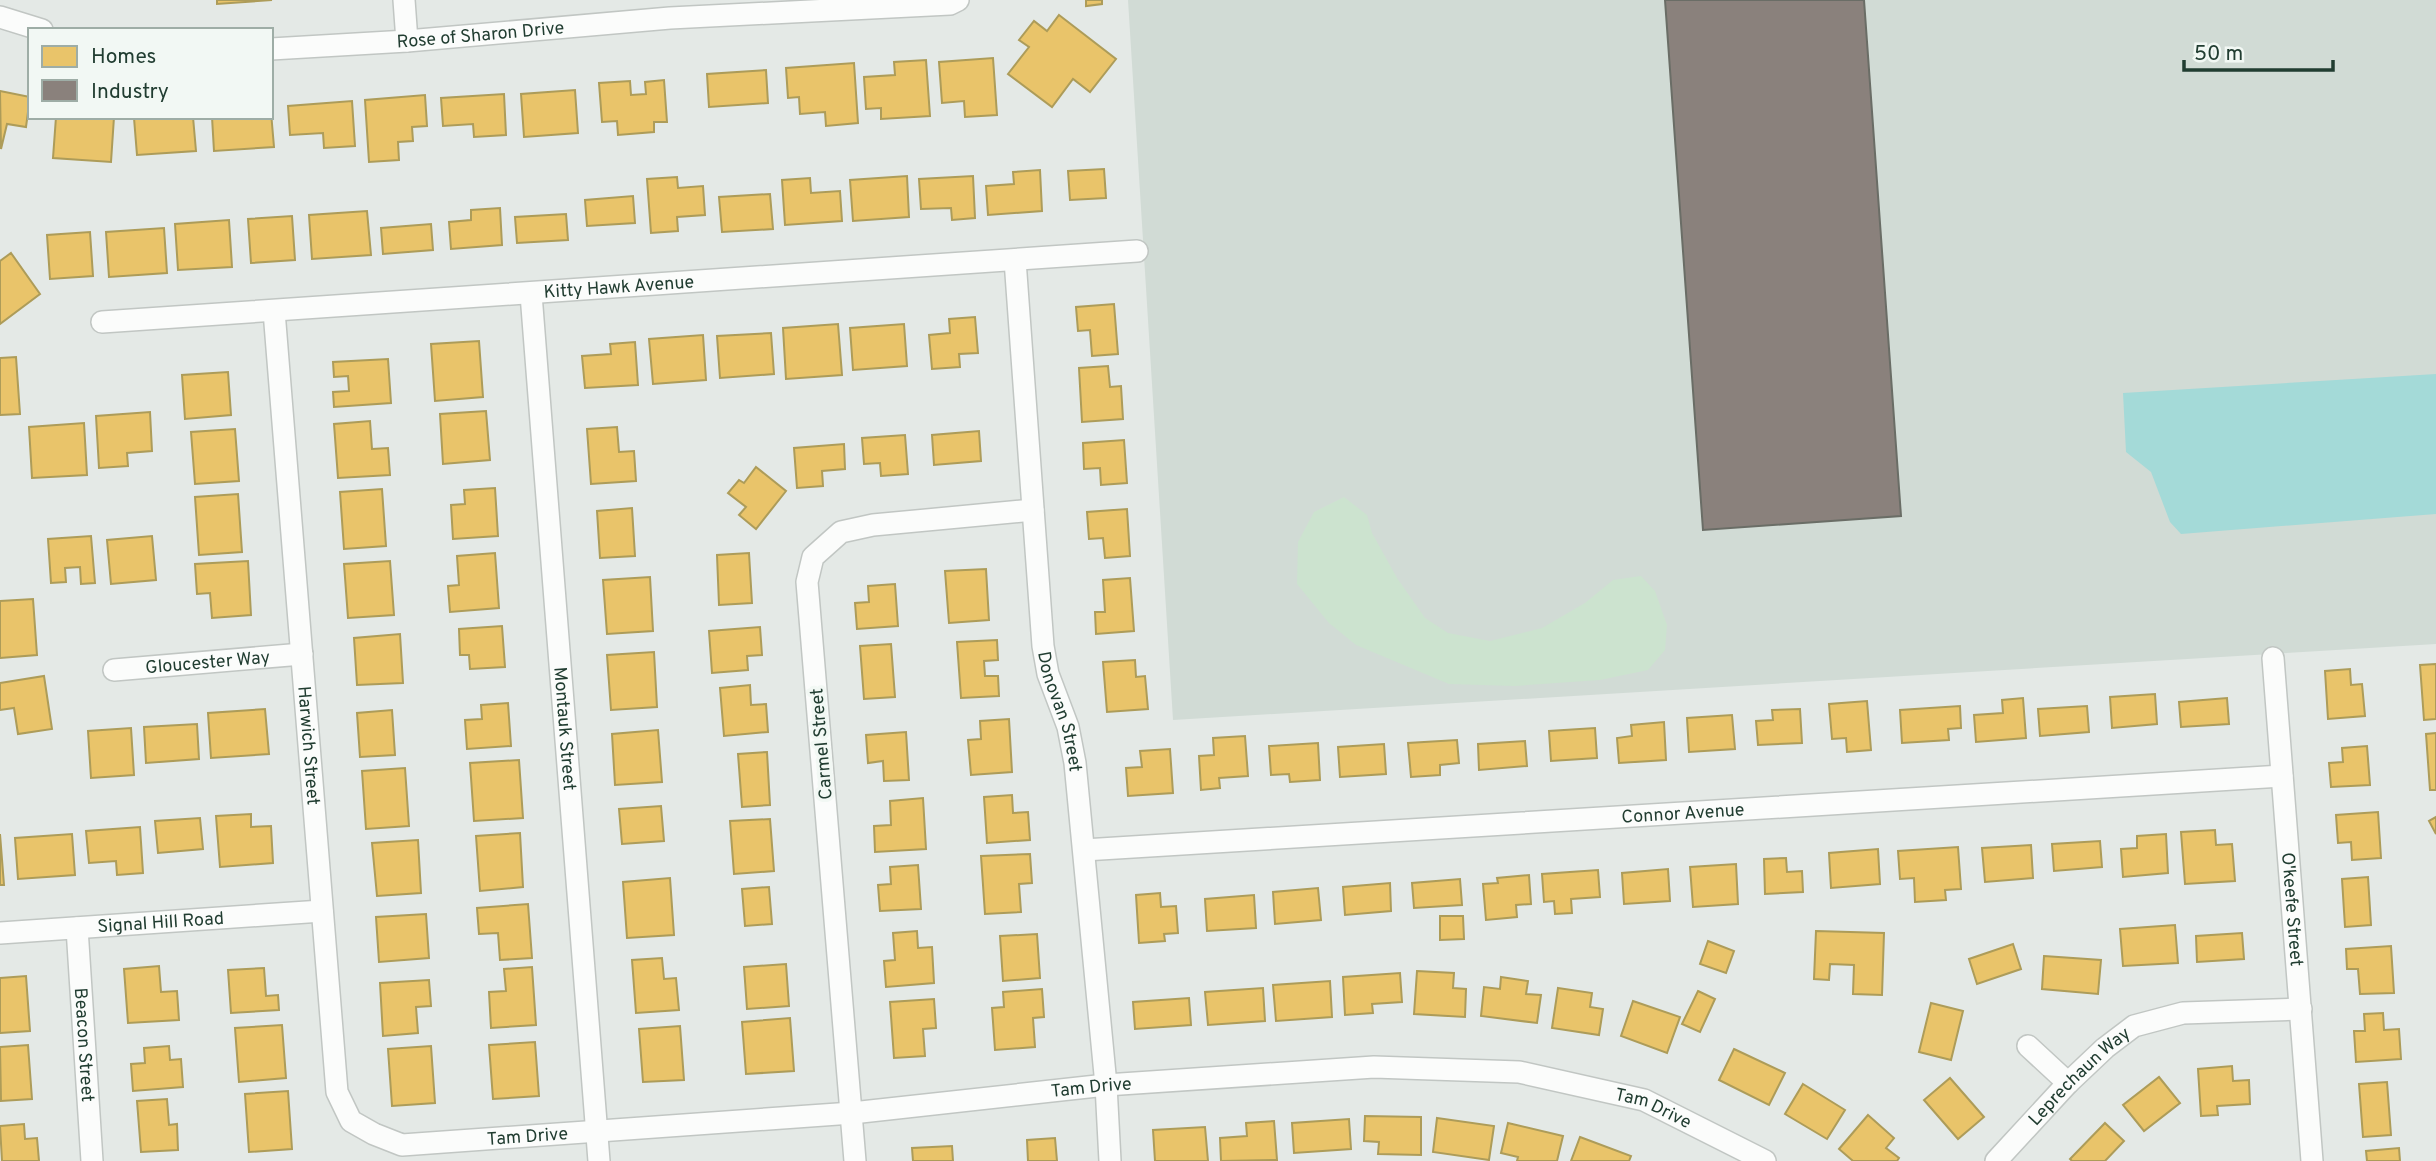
<svg xmlns="http://www.w3.org/2000/svg" width="2436" height="1161" font-family="Overpass,sans-serif">
  <style>
    .built { fill: #d1dbd5 }
    .green { fill: #cce3cf }
    .water { fill: #a4dad8 }
    .homes { fill: #e9c46a; stroke: #ad9c59; stroke-width: 2 }
    .industry { fill: #8a817c; stroke: #6a6d66; stroke-width: 2 }
    .lines { fill: none; stroke-linecap: round; stroke-linejoin: round }
    .minor-casing { stroke: #c1c6c3; stroke-width: 24 }
    .minor { stroke: #fbfcfb; stroke-width: 21 }
    .labels { text-anchor: middle; stroke-width: 7; stroke-linejoin: round; paint-order: stroke }
    .street-label { font-size: 18px; fill: #213d31; stroke: #f2f8f4 }
  </style>
  <rect width="100%" height="100%" fill="#e4e9e6"/>
  <path class="built" d="M1128,0H2436V644L1173,720Z"/>
  <path class="green" d="M1344,497L1367,515L1372,533L1397,578L1425,618L1448,633L1490,641L1542,628L1585,603L1613,580L1641,576L1655,591L1667,625L1665,650L1648,670L1600,680L1515,686L1449,684L1356,645L1329,623L1297,584L1298,542L1314,512Z"/>
  <path class="water" d="M2436,374V514L2181,534L2170,522L2151,472L2126,452L2123,393Z"/>
  <g class="homes">
    <path d="M217,0H272L217,4Z"/>
    <path d="M1086,0H1102V4L1086,6Z"/>
    <path d="M1059,15L1116,59L1090,92L1073,79L1052,107L1008,74L1029,47L1019,40L1034,21L1047,31Z"/>
    <path d="M993,58L997,115L965,117L964,101L942,103L939,62Z"/>
    <path d="M926,60L930,116L881,119V108L866,109L864,77L895,75L894,62Z"/>
    <path d="M854,63L858,123L826,126L825,112L800,114L799,97L788,98L786,68Z"/>
    <path d="M766,70L768,103L709,107L707,74Z"/>
    <path d="M664,80L667,122H654V132L618,135L617,121L602,122L599,83L630,81L631,95L646,94L645,82Z"/>
    <path d="M575,90L578,133L524,137L521,94Z"/>
    <path d="M0,91L30,97L26,127L7,124L1,149Z"/>
    <path d="M504,94L506,135L474,137L473,124L443,126L441,98Z"/>
    <path d="M425,95L427,126L412,127L413,141L398,142L399,160L369,162L365,100Z"/>
    <path d="M352,101L355,146L324,148L323,133L290,135L288,106Z"/>
    <path d="M271,112L274,147L214,151L212,117H271Z"/>
    <path d="M56,117H114L111,162L53,158Z"/>
    <path d="M193,117L196,151L137,155L134,118Z"/>
    <path d="M1104,169L1106,198L1070,200L1068,171Z"/>
    <path d="M1040,170L1042,211L988,215L986,186L1014,184L1013,172Z"/>
    <path d="M907,176L909,217L853,221L850,180Z"/>
    <path d="M973,176L975,218L952,220L951,208L921,209L919,179Z"/>
    <path d="M677,177L678,188L703,186L705,215L677,217L678,231L651,233L647,179Z"/>
    <path d="M810,178L811,193L840,191L842,221L785,225L782,180Z"/>
    <path d="M770,194L773,229L722,232L719,197Z"/>
    <path d="M633,196L635,223L587,226L585,200Z"/>
    <path d="M500,208L502,245L451,249L449,222L471,220V210Z"/>
    <path d="M367,211L371,255L312,259L309,215Z"/>
    <path d="M566,214L568,240L517,243L515,217Z"/>
    <path d="M292,216L295,260L251,263L248,219Z"/>
    <path d="M229,220L232,267L178,270L175,224Z"/>
    <path d="M431,224L433,250L383,254L381,228Z"/>
    <path d="M164,228L167,273L109,277L106,232Z"/>
    <path d="M90,232L93,276L50,279L47,235Z"/>
    <path d="M11,253L40,294L0,324V261Z"/>
    <path d="M1114,304L1118,354L1092,356L1090,330L1078,331L1076,307Z"/>
    <path d="M975,317L978,353L959,354L960,367L932,369L929,335L950,333L949,319Z"/>
    <path d="M838,324L842,375L786,379L783,328Z"/>
    <path d="M904,324L907,366L853,370L850,328Z"/>
    <path d="M771,333L774,374L720,378L717,336Z"/>
    <path d="M703,335L706,380L653,384L649,339Z"/>
    <path d="M479,341L483,397L435,401L431,344Z"/>
    <path d="M635,342L638,385L585,388L582,356L611,354L610,344Z"/>
    <path d="M16,357L20,414L0,415V358Z"/>
    <path d="M388,359L391,403L334,407L333,392L349,391L348,376L334,377L333,362Z"/>
    <path d="M1108,366L1110,387L1121,386L1123,419L1082,422L1079,368Z"/>
    <path d="M228,372L231,415L185,419L182,375Z"/>
    <path d="M486,411L490,460L443,464L440,414Z"/>
    <path d="M150,412L152,451L127,453L128,466L99,468L96,416Z"/>
    <path d="M370,421L372,449L388,448L390,475L338,478L334,424Z"/>
    <path d="M84,423L87,475L32,478L29,427Z"/>
    <path d="M617,427L619,452L634,451L636,481L591,484L587,429Z"/>
    <path d="M235,429L239,481L195,484L191,432Z"/>
    <path d="M979,431L981,461L934,465L932,435Z"/>
    <path d="M905,435L908,474L881,476L880,463L864,464L862,438Z"/>
    <path d="M1124,440L1127,483L1101,485L1100,468L1084,469L1083,443Z"/>
    <path d="M844,444L845,469L822,471L823,486L797,488L794,448Z"/>
    <path d="M756,467L786,491L756,529L739,515L746,507L728,493L739,480L744,483Z"/>
    <path d="M495,488L498,536L453,539L451,505L465,504L464,490Z"/>
    <path d="M382,489L386,546L344,549L340,492Z"/>
    <path d="M238,494L242,552L199,555L195,497Z"/>
    <path d="M632,508L635,556L600,558L597,511Z"/>
    <path d="M1127,509L1130,556L1105,558L1103,538L1089,539L1087,512Z"/>
    <path d="M91,536L95,583L81,584L80,567L65,568L66,582L51,583L48,539Z"/>
    <path d="M152,536L156,580L111,584L107,540Z"/>
    <path d="M495,553L499,608L450,612L448,586L459,585L457,556Z"/>
    <path d="M749,553L752,603L719,605L717,555Z"/>
    <path d="M248,561L251,615L212,618L210,593L197,594L195,564Z"/>
    <path d="M390,561L394,615L348,618L344,564Z"/>
    <path d="M986,569L989,620L949,623L945,571Z"/>
    <path d="M650,577L653,631L607,634L603,580Z"/>
    <path d="M1130,578L1134,631L1096,634L1095,612H1105L1103,580Z"/>
    <path d="M895,584L898,626L857,629L855,603L869,602L868,586Z"/>
    <path d="M33,599L37,655L0,658V601Z"/>
    <path d="M502,626L505,667L470,669L469,655H460L459,629Z"/>
    <path d="M760,627L762,655L747,656L748,670L712,673L709,631Z"/>
    <path d="M400,634L403,683L357,685L354,638Z"/>
    <path d="M997,640L998,660L984,661L985,676H998L999,696L961,698L957,642Z"/>
    <path d="M891,644L895,697L864,699L860,646Z"/>
    <path d="M654,652L657,707L611,710L607,655Z"/>
    <path d="M1135,660L1136,677L1145,676L1148,709L1107,712L1103,662Z"/>
    <path d="M2436,664V719L2424,720L2420,665Z"/>
    <path d="M2350,669L2351,685L2362,684L2365,716L2328,719L2325,671Z"/>
    <path d="M44,676L52,729L18,734L14,708L0,710V683Z"/>
    <path d="M750,685L751,705L766,704L768,732L724,736L720,688Z"/>
    <path d="M2155,694L2157,724L2112,728L2110,697Z"/>
    <path d="M2023,698L2026,738L1976,742L1974,715L2003,713L2002,700Z"/>
    <path d="M2227,698L2229,724L2181,727L2179,702Z"/>
    <path d="M1867,701L1871,750L1847,752L1846,738L1832,739L1829,704Z"/>
    <path d="M508,703L511,746L467,749L465,720L482,719L481,705Z"/>
    <path d="M1960,706L1961,728L1948,729L1949,740L1902,743L1900,710Z"/>
    <path d="M2087,706L2089,732L2040,736L2038,709Z"/>
    <path d="M265,709L269,754L211,758L208,713Z"/>
    <path d="M1800,709L1802,743L1758,745L1756,721L1773,720L1772,710Z"/>
    <path d="M392,710L395,755L360,757L357,713Z"/>
    <path d="M1732,715L1735,749L1689,752L1687,718Z"/>
    <path d="M1009,719L1012,772L971,775L968,740L981,739L980,721Z"/>
    <path d="M1664,722L1666,760L1619,763L1617,738L1632,736L1631,725Z"/>
    <path d="M197,724L199,759L146,763L144,727Z"/>
    <path d="M131,728L134,775L91,778L88,731Z"/>
    <path d="M1595,728L1597,758L1551,761L1549,731Z"/>
    <path d="M658,730L662,782L615,785L612,734Z"/>
    <path d="M906,732L909,780L884,781L883,761L868,763L866,735Z"/>
    <path d="M2436,733V790H2430L2426,734Z"/>
    <path d="M1245,736L1248,776L1219,778L1220,788L1201,790L1199,756L1214,755L1213,738Z"/>
    <path d="M1457,740L1459,763L1440,765V775L1411,777L1408,743Z"/>
    <path d="M1525,741L1527,766L1479,770L1478,744Z"/>
    <path d="M1318,743L1320,780L1290,782L1289,774L1271,775L1269,746Z"/>
    <path d="M1384,744L1386,774L1340,777L1338,747Z"/>
    <path d="M2367,746L2370,785L2331,787L2329,763L2343,762L2342,748Z"/>
    <path d="M1170,749L1173,793L1128,796L1126,768L1142,767L1140,751Z"/>
    <path d="M767,752L770,805L742,807L738,754Z"/>
    <path d="M519,760L523,818L474,821L470,763Z"/>
    <path d="M405,768L409,826L366,829L362,771Z"/>
    <path d="M1012,795L1013,813L1028,812L1030,840L987,843L984,797Z"/>
    <path d="M923,798L926,849L875,852L874,826L891,825L890,801Z"/>
    <path d="M661,806L664,841L622,844L619,809Z"/>
    <path d="M2378,812L2381,858L2352,860L2351,842L2338,843L2336,815Z"/>
    <path d="M251,814V827L271,826L273,863L220,867L216,816Z"/>
    <path d="M2436,817V834L2429,821Z"/>
    <path d="M200,818L203,849L158,853L155,821Z"/>
    <path d="M770,819L774,871L734,874L730,821Z"/>
    <path d="M140,827L143,873L117,875L116,861L89,863L86,831Z"/>
    <path d="M2215,830L2216,845L2232,844L2235,881L2185,884L2181,832Z"/>
    <path d="M520,833L523,887L480,891L476,836Z"/>
    <path d="M0,834L4,885H0Z"/>
    <path d="M72,834L75,875L18,879L15,838Z"/>
    <path d="M2166,834L2168,873L2123,877L2121,849L2137,848V836Z"/>
    <path d="M418,840L421,893L377,896L372,843Z"/>
    <path d="M2100,841L2102,867L2054,871L2052,844Z"/>
    <path d="M2031,845L2033,878L1985,882L1982,848Z"/>
    <path d="M1958,847L1961,889L1945,890L1946,900L1915,902L1914,878L1900,879L1898,851Z"/>
    <path d="M1878,849L1880,884L1831,888L1829,853Z"/>
    <path d="M1030,854L1032,883L1019,884L1021,912L985,914L981,856Z"/>
    <path d="M1786,858L1787,872L1802,871L1803,892L1765,894L1764,859Z"/>
    <path d="M1736,864L1738,904L1693,907L1690,867Z"/>
    <path d="M918,865L921,909L880,911L878,885L891,884L890,867Z"/>
    <path d="M1668,869L1670,901L1624,904L1622,873Z"/>
    <path d="M1598,870L1600,897L1571,899L1572,913L1555,914L1554,901L1544,902L1542,874Z"/>
    <path d="M1529,875L1531,904L1516,905L1517,917L1486,920L1483,884L1498,883L1497,878Z"/>
    <path d="M2368,877L2371,925L2345,927L2342,879Z"/>
    <path d="M670,878L674,935L627,938L623,882Z"/>
    <path d="M1460,879L1462,905L1414,908L1412,883Z"/>
    <path d="M1390,883L1391,911L1345,915L1343,887Z"/>
    <path d="M769,887L772,924L745,926L742,889Z"/>
    <path d="M1318,888L1321,920L1275,924L1273,892Z"/>
    <path d="M1160,893L1161,907L1176,906L1178,933L1164,934L1165,941L1139,943L1136,895Z"/>
    <path d="M1254,895L1256,928L1207,931L1205,899Z"/>
    <path d="M528,904L532,958L500,960L498,933L479,934L477,908Z"/>
    <path d="M426,914L429,958L379,962L376,917Z"/>
    <path d="M1440,916H1463L1464,939L1440,940Z"/>
    <path d="M2175,925L2178,963L2123,966L2120,929Z"/>
    <path d="M917,931L918,948L932,947L934,983L886,987L884,961L895,960L893,933Z"/>
    <path d="M1816,931L1884,933L1882,995L1853,994L1854,965L1830,964L1829,980L1814,979Z"/>
    <path d="M2242,933L2244,959L2197,962L2196,936Z"/>
    <path d="M1037,934L1040,978L1003,981L1000,936Z"/>
    <path d="M1708,941L1734,951L1726,973L1700,964Z"/>
    <path d="M2013,944L2021,969L1977,984L1969,959Z"/>
    <path d="M2391,946L2394,993L2360,994L2358,969H2347L2346,949Z"/>
    <path d="M2044,956L2101,960L2098,994L2042,989Z"/>
    <path d="M662,958L664,979L676,978L679,1010L636,1013L632,960Z"/>
    <path d="M786,964L789,1006L747,1009L744,967Z"/>
    <path d="M159,966L161,992L177,991L179,1020L128,1023L124,969Z"/>
    <path d="M532,967L536,1025L491,1028L489,992L506,991L504,969Z"/>
    <path d="M264,968L266,996L278,995L279,1010L231,1013L228,970Z"/>
    <path d="M1417,971L1454,973L1453,988L1466,989L1465,1017L1414,1014Z"/>
    <path d="M1400,973L1402,1002L1372,1004L1373,1013L1345,1015L1343,977Z"/>
    <path d="M26,976L30,1031L0,1033V978Z"/>
    <path d="M1501,977L1528,981L1526,994L1541,995L1537,1023L1481,1016L1484,987L1500,989Z"/>
    <path d="M429,980L431,1006L416,1007L418,1033L383,1036L380,983Z"/>
    <path d="M1330,981L1332,1017L1276,1021L1273,985Z"/>
    <path d="M1263,988L1265,1021L1208,1025L1205,992Z"/>
    <path d="M1558,988L1592,993L1590,1007L1603,1009L1599,1035L1552,1028Z"/>
    <path d="M1042,989L1044,1017L1033,1018L1035,1047L995,1050L992,1008L1004,1007L1003,992Z"/>
    <path d="M1698,991L1715,999L1700,1032L1682,1024Z"/>
    <path d="M1189,998L1191,1025L1135,1029L1133,1002Z"/>
    <path d="M934,999L936,1028L923,1029L925,1056L894,1058L890,1002Z"/>
    <path d="M1633,1001L1680,1017L1667,1053L1621,1036Z"/>
    <path d="M1931,1003L1963,1011L1951,1060L1919,1052Z"/>
    <path d="M2383,1013L2384,1030L2399,1029L2401,1059L2356,1062L2354,1031H2365L2364,1014Z"/>
    <path d="M790,1018L794,1071L746,1074L742,1022Z"/>
    <path d="M282,1025L286,1078L239,1082L235,1028Z"/>
    <path d="M680,1026L684,1080L643,1082L639,1029Z"/>
    <path d="M535,1042L539,1096L493,1099L489,1045Z"/>
    <path d="M28,1045L32,1099L1,1101L0,1047Z"/>
    <path d="M169,1046L170,1060L181,1059L183,1087L133,1091L131,1064L145,1063L144,1048Z"/>
    <path d="M431,1046L435,1103L392,1106L388,1049Z"/>
    <path d="M1734,1049L1785,1073L1769,1105L1719,1080Z"/>
    <path d="M2232,1066L2233,1081L2249,1080L2250,1104L2217,1106L2218,1115L2201,1116L2198,1069Z"/>
    <path d="M2159,1077L2180,1103L2144,1131L2123,1105Z"/>
    <path d="M1950,1078L1984,1117L1958,1139L1924,1100Z"/>
    <path d="M2387,1082L2391,1135L2363,1137L2359,1084Z"/>
    <path d="M1803,1084L1845,1110L1827,1139L1785,1114Z"/>
    <path d="M288,1091L292,1149L249,1152L245,1094Z"/>
    <path d="M167,1099L169,1125L177,1124L178,1150L141,1152L137,1101Z"/>
    <path d="M1868,1115L1894,1138L1886,1148L1899,1158L1897,1161H1853L1839,1149Z"/>
    <path d="M1365,1116L1421,1117V1155L1378,1154L1379,1142L1364,1141Z"/>
    <path d="M1437,1118L1494,1126L1489,1160L1433,1152Z"/>
    <path d="M1349,1119L1351,1149L1294,1153L1292,1123Z"/>
    <path d="M1274,1121L1277,1160L1221,1161L1220,1138L1247,1136L1246,1123Z"/>
    <path d="M1508,1123L1563,1136L1557,1161H1517L1518,1157L1501,1153Z"/>
    <path d="M2105,1123L2124,1141L2105,1161H2072L2070,1159Z"/>
    <path d="M24,1124L25,1139L37,1138L39,1161H2L0,1126Z"/>
    <path d="M1205,1127L1208,1161H1155L1153,1130Z"/>
    <path d="M1580,1137L1631,1156L1629,1161H1571Z"/>
    <path d="M1055,1138L1057,1161H1028L1027,1140Z"/>
    <path d="M952,1146L953,1161H913L912,1148Z"/>
    <path d="M2399,1148L2400,1161H2367L2366,1151Z"/>
  </g>
  <path class="industry" d="M1665,0H1864L1901,516L1703,530Z"/>
  <g class="lines">
    <g class="minor-casing">
      <g id="minor">
        <path d="M404,0L407,41"/>
        <path d="M0,17L42,30"/>
        <path id="s1" d="M271,49L407,41L670,18L950,4L958,0"/>
        <path id="s2" d="M1015,260L1043,646L1048,674L1068,727L1075,763L1106,1085L1110,1161"/>
        <path id="s3" d="M531,294L599,1161"/>
        <path id="s4" d="M274,311L337,1092L351,1121L374,1134L402,1145L852,1113L1106,1085L1374,1067L1519,1072L1644,1100L1765,1161"/>
        <path id="s5" d="M102,322L1137,251"/>
        <path id="s6" d="M2273,658L2312,1161"/>
        <path id="s7" d="M114,670L302,654"/>
        <path id="s8" d="M1084,850L2282,776"/>
        <path id="s9" d="M77,928L92,1161"/>
        <path id="s10" d="M0,933L322,911"/>
        <path d="M2028,1046L2068,1083"/>
        <path d="M855,1161L807,582L813,557L841,532L873,525L1033,510"/>
        <path id="s11" d="M1996,1161L2068,1083L2105,1048L2134,1026L2183,1013L2301,1009"/>
      </g>
    </g>
    <use href="#minor" class="minor"/>
  </g>
  <g class="labels">
    <g class="street-label">
      <text dy="6" stroke="none"><textPath href="#s1" startOffset="210">Rose of Sharon Drive</textPath></text>
      <text dy="6" stroke="none"><textPath href="#s5" startOffset="518">Kitty Hawk Avenue</textPath></text>
      <text dy="6" stroke="none"><textPath href="#s7" startOffset="94">Gloucester Way</textPath></text>
      <text dy="6" stroke="none"><textPath href="#s2" startOffset="455">Donovan Street</textPath></text>
      <text dy="6" stroke="none"><textPath href="#s3" startOffset="436">Montauk Street</textPath></text>
      <text transform="translate(821 744) rotate(-95)" y="6">Carmel Street</text>
      <text dy="6" stroke="none"><textPath href="#s4" startOffset="436">Harwich Street</textPath></text>
      <text dy="6" stroke="none"><textPath href="#s8" startOffset="600">Connor Avenue</textPath></text>
      <text dy="6" stroke="none"><textPath href="#s6" startOffset="252">O'keefe Street</textPath></text>
      <text dy="6" stroke="none"><textPath href="#s10" startOffset="161">Signal Hill Road</textPath></text>
      <text dy="6" stroke="none"><textPath href="#s9" startOffset="117">Beacon Street</textPath></text>
      <text dy="6" stroke="none"><textPath href="#s11" startOffset="119">Leprechaun Way</textPath></text>
      <text dy="6" stroke="none"><textPath href="#s4" startOffset="1564">Tam Drive</textPath></text>
      <text dy="6" stroke="none"><textPath href="#s4" startOffset="2132">Tam Drive</textPath></text>
      <text dy="6" stroke="none"><textPath href="#s4" startOffset="998">Tam Drive</textPath></text>
    </g>
  </g>
  <rect x="28" y="28" width="245" height="91" fill="#f2f8f4" stroke="#9eada6" stroke-width="2"/>
  <rect x="42" y="46" width="35" height="21" fill="#e9c46a" stroke="#9eada6" stroke-width="2"/>
  <text x="91" y="63" font-size="21" fill="#213d31">Homes</text>
  <rect x="42" y="80" width="35" height="21" fill="#8a817c" stroke="#9eada6" stroke-width="2"/>
  <text x="91" y="98" font-size="21" fill="#213d31">Industry</text>
  <path d="M2184 60v10h149v-10" fill="none" stroke="#213d31" stroke-width="3.5"/>
  <text x="2194" y="60" font-size="21" fill="#213d31" stroke="#f2f8f4" stroke-width="5" paint-order="stroke">50 m</text>
</svg>
